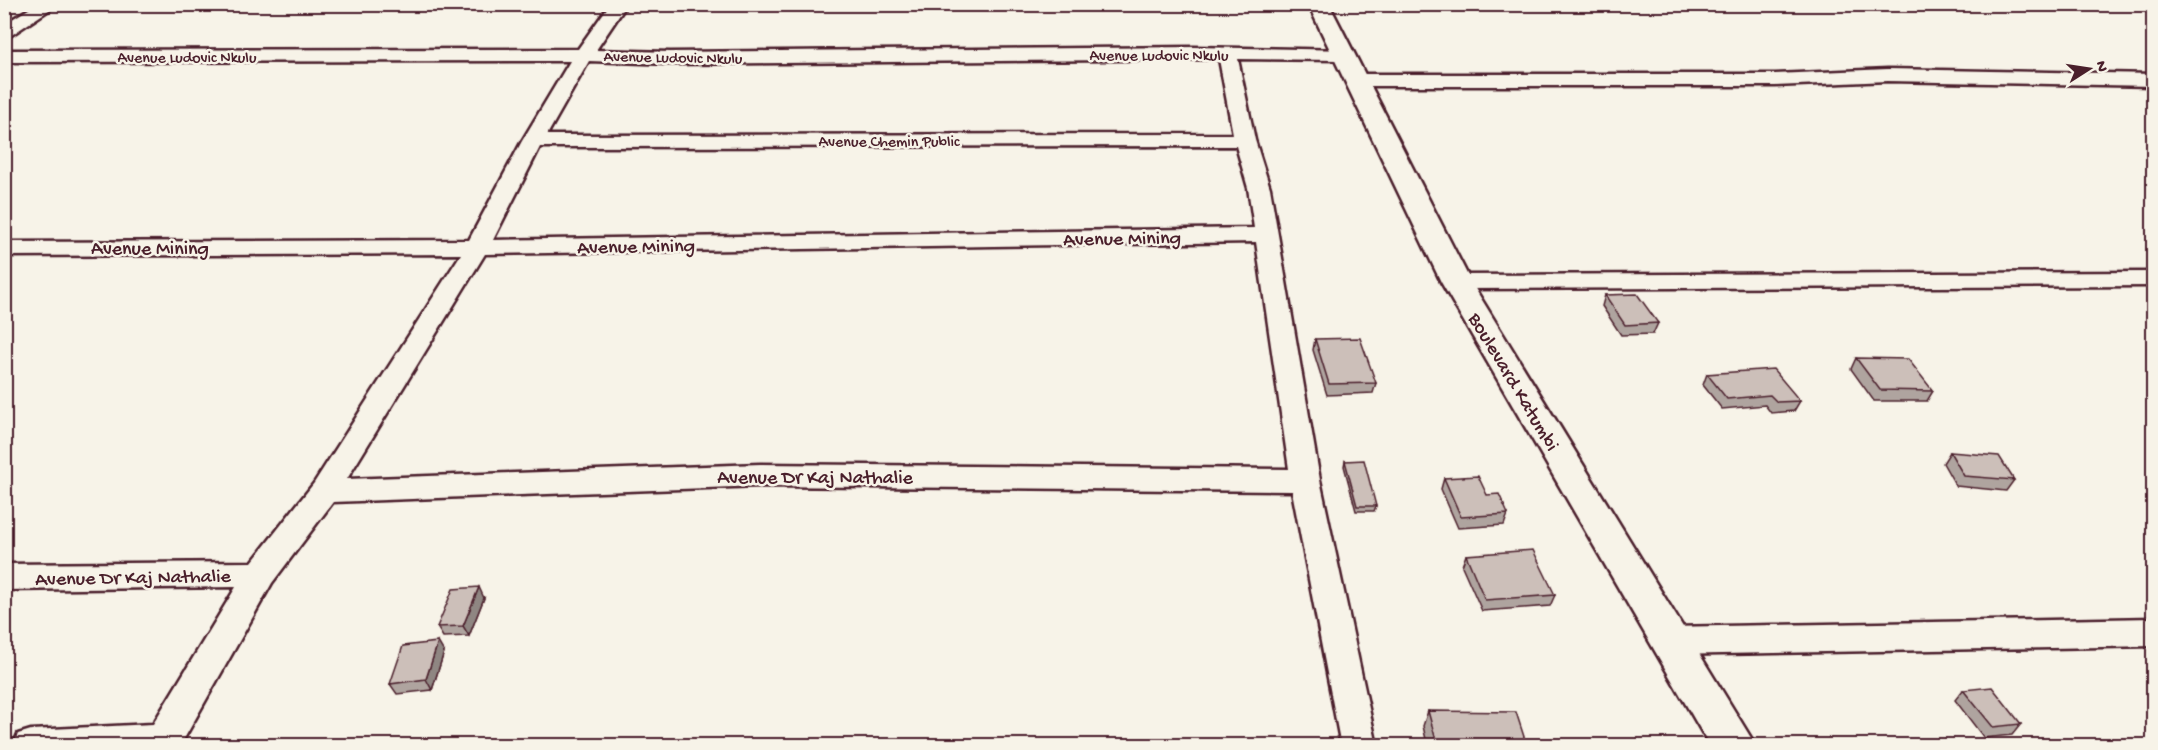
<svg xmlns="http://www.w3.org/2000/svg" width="2158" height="750" font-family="'Gochi Hand',sans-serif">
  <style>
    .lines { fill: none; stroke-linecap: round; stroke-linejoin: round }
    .street-casing { stroke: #4a1f2b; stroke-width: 5 }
    .secondary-casing { stroke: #4a1f2b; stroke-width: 5 }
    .street { fill: #f7f3e8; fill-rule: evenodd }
    .secondary { fill: #f7f3e8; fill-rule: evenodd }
    .wall { fill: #afa49f; stroke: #4a1f2b; stroke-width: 1.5 }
    .shaded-wall { fill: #8f8682; stroke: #4a1f2b; stroke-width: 1.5 }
    .building { fill: #ccbfb9; stroke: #4a1f2b; stroke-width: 1.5 }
    .labels { text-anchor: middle; stroke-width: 5; stroke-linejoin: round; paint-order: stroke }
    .far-street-label { font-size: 16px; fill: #4a1f2b; stroke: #f7f3e8 }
    .street-label { font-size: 20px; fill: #4a1f2b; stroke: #f7f3e8 }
  </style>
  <rect width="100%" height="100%" fill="#f7f3e8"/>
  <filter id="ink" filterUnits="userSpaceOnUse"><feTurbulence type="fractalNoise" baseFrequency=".0167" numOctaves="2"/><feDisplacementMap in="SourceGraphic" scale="12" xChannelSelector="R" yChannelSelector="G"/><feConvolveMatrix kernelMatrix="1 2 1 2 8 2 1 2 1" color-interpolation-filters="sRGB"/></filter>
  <g filter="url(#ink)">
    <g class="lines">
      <g class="street-casing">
        <g id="street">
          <path d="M37,4H58L10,36L4,37V24Z"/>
          <path d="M610,4H627L596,50L670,52L1194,47L1348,50L1350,54L1348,58L1341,60L1238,59L1255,140L1270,188L1320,480L1377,746H1341L1292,491L760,486L333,502L272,583L180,746H13L18,734L31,730L153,724L236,587L4,590V564L252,562L314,483L461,254L4,256V242L469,240L522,141L570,61L4,62V50L578,49ZM1219,59L1233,134L547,135L589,61L670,64ZM1236,146L1248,188L1254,228L493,240L540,147ZM1256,242L1289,469L760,464L347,479L485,254Z"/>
          <path d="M1888,69L2154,74V86L1888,81L1775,86H1356L1349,84L1346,80L1349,76L1356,74H1775Z"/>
          <path d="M2154,272V286L1456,289L1447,287L1444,282L1447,277L1456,275Z"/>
          <path d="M2154,618V646L1669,655L1657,651L1652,641L1657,631L1669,627Z"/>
        </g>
      </g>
      <g class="secondary-casing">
        <path id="secondary" d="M1308,4H1329L1471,282L1756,746H1710L1441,282Z"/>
      </g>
      <use href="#street" class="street"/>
      <use href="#secondary" class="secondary"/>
    </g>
    <g class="wall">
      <path d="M1605,295L1658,323L1653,334L1621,335L1602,306Z"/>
      <path d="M1315,339L1376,383L1373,393L1327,395L1313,350Z"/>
      <path d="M1856,358L1933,391L1927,401H1874L1851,369Z"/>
      <path d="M1707,374L1800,401L1794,411L1771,413L1765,405L1722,409L1703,385Z"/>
      <path d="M1950,452L2014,480L2006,491L1956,486L1943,463Z"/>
      <path d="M1345,461L1376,506L1374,511H1356L1344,466Z"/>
      <path d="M1444,478L1487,495L1508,514L1504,525L1458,528L1441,489Z"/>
      <path d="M1466,555L1555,595L1550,606L1482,611L1462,566Z"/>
      <path d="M484,598L469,636L443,637L437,627Z"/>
      <path d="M444,652L432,690L397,694L390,684Z"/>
      <path d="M1963,690L2021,724L2012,735L1984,738L1955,700Z"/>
      <path d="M1428,711L1527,746H1423L1424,744H1427L1423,726Z"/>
    </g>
    <g class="shaded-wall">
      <path d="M479,587L484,598L469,636L463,626Z"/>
      <path d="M438,642L444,652L432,690L426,679Z"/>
    </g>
    <g class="building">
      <path d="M1637,294L1658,323L1625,325L1605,295Z"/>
      <path d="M1360,338L1376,383L1329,384L1315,339Z"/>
      <path d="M1856,358L1908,359L1933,391L1880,390Z"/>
      <path d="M1773,369L1800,401L1777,402L1770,395L1727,399L1707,374Z"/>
      <path d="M1950,452L1999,456L2014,480L1964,476Z"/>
      <path d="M1364,460L1376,506H1357L1345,461Z"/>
      <path d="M1478,476L1487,495L1499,494L1508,514L1461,517L1444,478Z"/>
      <path d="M1533,550L1555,595L1485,600L1466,555Z"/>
      <path d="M479,587L463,626L437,627L453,589Z"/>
      <path d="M438,642L426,679L390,684L403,646Z"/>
      <path d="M1992,687L2021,724L1993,727L1963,690Z"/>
      <path d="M1428,711L1516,712L1527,746H1424V744H1437Z"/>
    </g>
  </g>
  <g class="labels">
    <g class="far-street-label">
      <text x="1159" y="60">Avenue Ludovic Nkulu</text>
      <text x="187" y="62">Avenue Ludovic Nkulu</text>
      <text transform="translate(673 56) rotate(1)" y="6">Avenue Ludovic Nkulu</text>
      <text x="889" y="146">Avenue Chemin Public</text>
    </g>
    <g class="street-label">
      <text transform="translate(1122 237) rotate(-1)" y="7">Avenue Mining</text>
      <text transform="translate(636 245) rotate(-1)" y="7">Avenue Mining</text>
      <text x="150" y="254">Avenue Mining</text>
      <text transform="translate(1515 381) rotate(59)" y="7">Boulevard Katumbi</text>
      <text x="815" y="483">Avenue Dr Kaj Nathalie</text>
      <text transform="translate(133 576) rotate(-1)" y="7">Avenue Dr Kaj Nathalie</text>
    </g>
  </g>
  <rect width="2158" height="750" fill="none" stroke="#f7f3e8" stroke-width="24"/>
  <rect x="12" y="12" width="2134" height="726" fill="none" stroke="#4a1f2b" stroke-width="2" filter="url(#ink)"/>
  <g transform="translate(2089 69) rotate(78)" stroke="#f7f3e8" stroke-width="4.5" paint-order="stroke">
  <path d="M0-4.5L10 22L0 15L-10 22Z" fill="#4a1f2b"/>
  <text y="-9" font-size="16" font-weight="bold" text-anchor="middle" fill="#4a1f2b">N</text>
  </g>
</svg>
